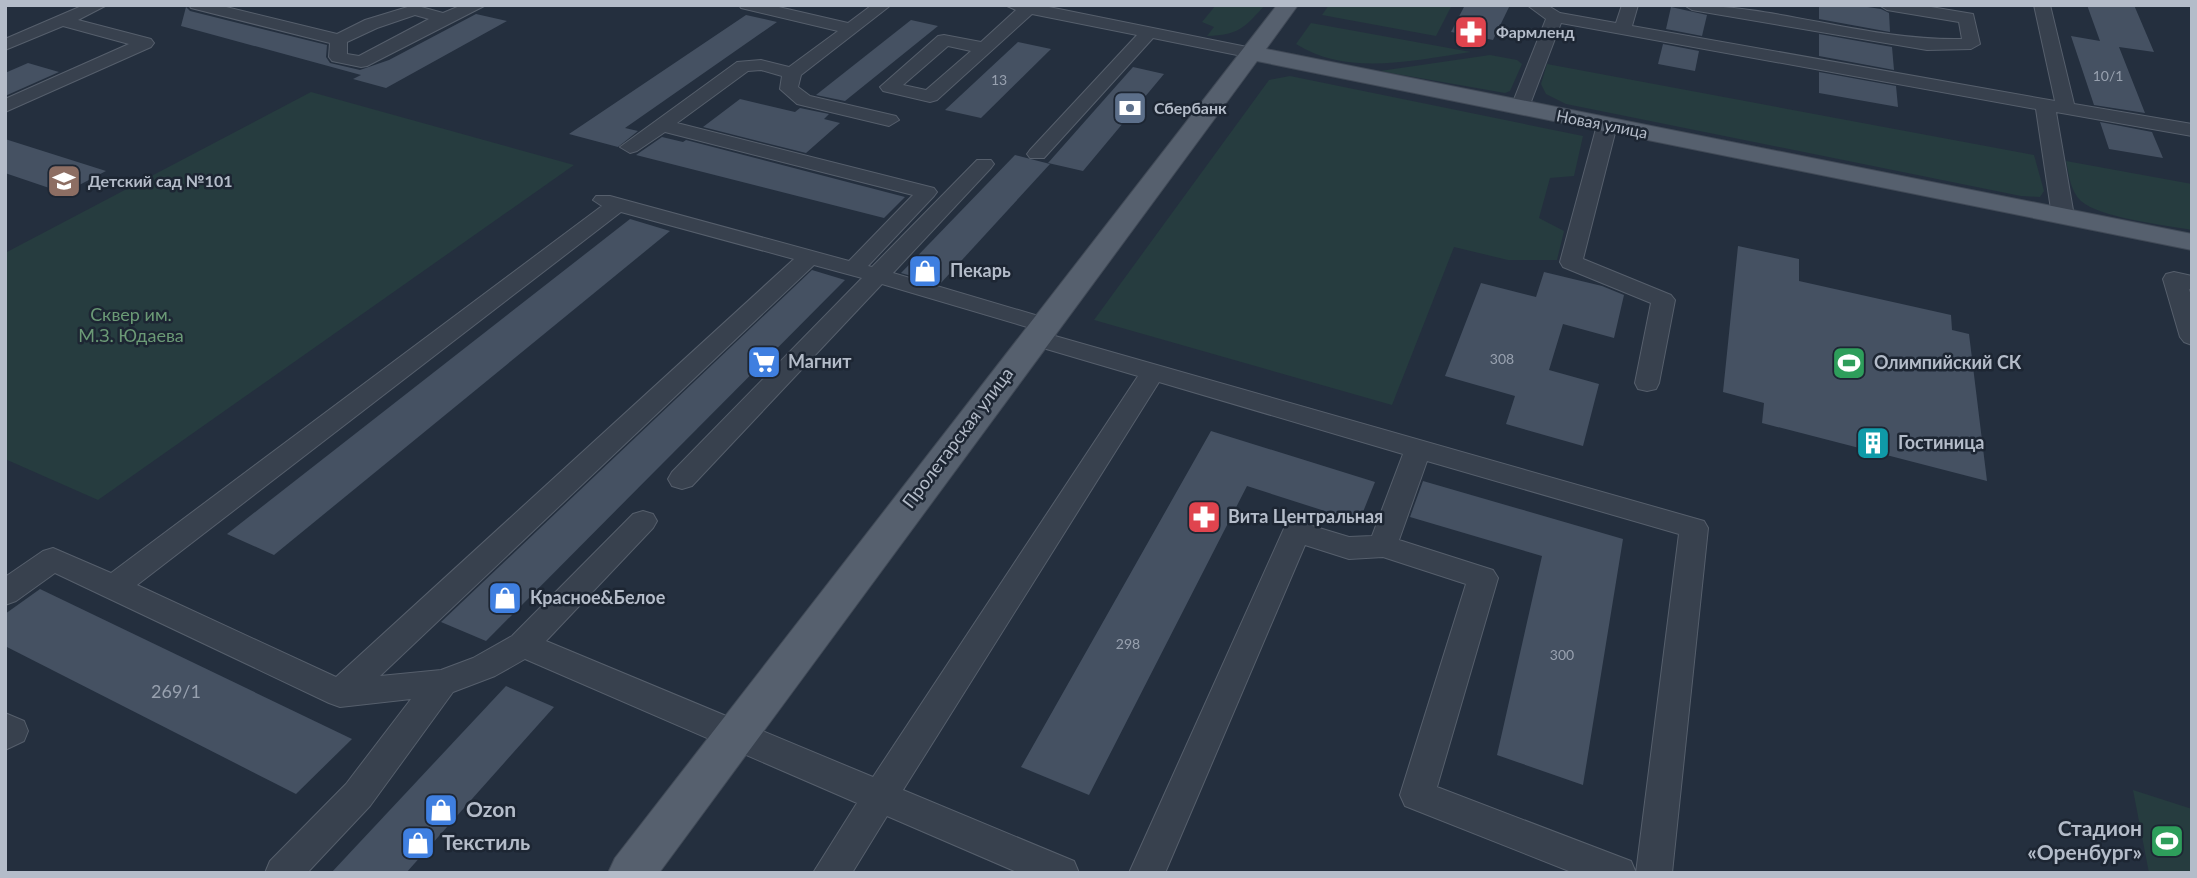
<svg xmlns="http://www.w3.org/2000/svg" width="2197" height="878" font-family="Lato,sans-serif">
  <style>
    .green { fill: #263c3f }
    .building { fill: #455162 }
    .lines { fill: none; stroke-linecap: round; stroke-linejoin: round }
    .minor-casing { stroke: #565f6c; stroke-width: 2 }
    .major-casing { stroke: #414a57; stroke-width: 2 }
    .minor { fill: #38414e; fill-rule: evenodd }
    .major { fill: #56606e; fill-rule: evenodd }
    .labels { text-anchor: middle; stroke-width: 5; stroke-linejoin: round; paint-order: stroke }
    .number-label { font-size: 14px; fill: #98a1af }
    .far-poi-label { font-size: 16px; font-weight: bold; fill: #b4bcc9; stroke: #1d2633; text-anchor: start }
    .far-street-label { font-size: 16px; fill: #b4bcc9; stroke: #1d2633 }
    .poi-label { font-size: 18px; font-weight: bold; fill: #b4bcc9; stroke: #1d2633; text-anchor: start }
    .park-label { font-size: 18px; fill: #6b9a76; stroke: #1d2633 }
    .street-label { font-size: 18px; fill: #b4bcc9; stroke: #1d2633 }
    .near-number-label { font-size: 18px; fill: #98a1af }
    .near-poi-label { font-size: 21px; font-weight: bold; fill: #b4bcc9; stroke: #1d2633; text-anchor: start }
  </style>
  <rect width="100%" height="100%" fill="#242f3e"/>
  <g class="green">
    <path d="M1216,5H1265C1244,28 1239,35 1207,36L1214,27L1202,22Z"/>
    <path d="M1329,5H1452L1436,36L1322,15Z"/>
    <path d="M1311,23L1471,52C1414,60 1348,77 1296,44Z"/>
    <path d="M1490,55L1517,60L1522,64L1510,91L1505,93L1380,71Z"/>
    <path d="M1547,64L2034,155L2044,191L2040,197L2021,196L1566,104L1546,94L1541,84Z"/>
    <path d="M1290,76L1583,136L1574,176L1550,178L1539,218L1564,231L1557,260H1508L1454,247L1392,405L1094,320L1269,80Z"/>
    <path d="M311,92L574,165L98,500L5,459V253Z"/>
    <path d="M2066,161L2192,184V230C2165,225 2100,218 2081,201C2070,191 2069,174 2066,161Z"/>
    <path d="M2133,790L2192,809V873H2149Z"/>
  </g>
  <g class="building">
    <path d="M1465,5H1510L1493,40L1451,32Z"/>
    <path d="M1819,5H1854L1881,9L1889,13L1890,32L1819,19Z"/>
    <path d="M2087,5H2134L2154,52L2119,47L2145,113L2094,105L2071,36L2100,41Z"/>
    <path d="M186,7L190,11L327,45L326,57L330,63L360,70L389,60L476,14L507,21L386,88L353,79L361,75L181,26Z"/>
    <path d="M1671,7L1707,15L1702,36L1666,29Z"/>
    <path d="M746,15L777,22L625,128L638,131L618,147L569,134Z"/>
    <path d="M911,20L938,26L845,101L816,95Z"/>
    <path d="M1819,34L1892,47L1894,70L1819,56Z"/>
    <path d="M1018,42L1051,49L981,118L945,110Z"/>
    <path d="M1663,44L1699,51L1695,71L1658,64Z"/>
    <path d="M28,63L59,72L5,96V73Z"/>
    <path d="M1133,67L1164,74L1083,171L1048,163Z"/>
    <path d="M1819,72L1896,86L1898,107L1819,93Z"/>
    <path d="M740,99L795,112L800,108L829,114L824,119L840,123L806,153L703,127Z"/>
    <path d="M2100,122L2152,132L2163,158L2109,149Z"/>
    <path d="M662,137L683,142L686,140L905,197L884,218L636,155Z"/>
    <path d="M5,139L106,171L64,193L5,173Z"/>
    <path d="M1015,155L1050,164L940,284L901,273Z"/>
    <path d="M630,219L670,231L274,555L227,534Z"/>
    <path d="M1738,246L1799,259V281L1951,315L1952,330L1969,334L1987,481L1762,423L1764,403L1723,392Z"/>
    <path d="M812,270L845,280L486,641L441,622Z"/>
    <path d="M1544,272L1602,286L1624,295L1614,338L1563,324L1549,370L1599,384L1583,446L1506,424L1515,396L1445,376L1481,283L1536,297Z"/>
    <path d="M1211,431L1375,482L1359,522L1247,486L1089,795L1021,767Z"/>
    <path d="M1423,481L1623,539L1583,785L1497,755L1542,556L1410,517Z"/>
    <path d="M40,589L352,739L296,794L5,646V614Z"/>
    <path d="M506,686L554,707L406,873H331Z"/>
  </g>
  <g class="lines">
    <g class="minor-casing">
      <g id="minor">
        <path d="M84,5H107L78,20L151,39L154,43L151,47L5,112V99L129,44L63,26L5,50V39Z"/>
        <path d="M189,5H218L337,34L365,20L414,5L443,13L462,5H486L367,66L361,67L332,61L329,57L330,43L191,8ZM415,15L429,19L359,56L347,54V42L377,28Z"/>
        <path d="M739,5H770L848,23L872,5H891L801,75L798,87L810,96L896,116L899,120L889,126L797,104L780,89L782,76L761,70L748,71L677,123L934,188L937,192L934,196L868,266L872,267L977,160H991L994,164L991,168L893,273L1052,320L1056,325L1052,330L1044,332L882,284L692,486L682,489L672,486L668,479L672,472L862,278L814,265L380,676L441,670L473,658L512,636L633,514L643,511L653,514L657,521L653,528L546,641L873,777L1138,376L1026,343L1022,338L1026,333L1034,330L1704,521L1708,528L1672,873H1636L1679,534L1427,461L1399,540L1493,570L1498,578L1437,787L1631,861L1636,873H1574L1405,806L1400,795L1466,584L1383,557L1349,559L1305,545L1165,873H1129L1286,524L1296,521L1349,537L1372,536L1403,454L1159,382L903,790L1074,861L1079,873H1019L887,816L852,873H813L857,803L525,659L495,676L453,692L370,806L307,873H265L270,861L346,784L411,699L340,707L329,703L55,573L16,601L5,605V577L43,551L53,548L111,573L602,206L593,200L596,196H610L849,261L913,195L665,132L637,151L630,153L620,147L737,62L761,60L789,67L838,31L741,8ZM621,212L794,259L336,677L137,585Z"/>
        <path d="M1005,5H1039L1252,48L1261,53L1252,58L1153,38L1044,158H1030L1027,154L1030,150L1137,35L1032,14L937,100L930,102L883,91L880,87L938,36L944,35L981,42L1016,10ZM948,46L971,51L926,90L903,85Z"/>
        <path d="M1527,5H1547L1560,13L1616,23L1622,5H1638L1632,26L2055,101L2034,5H2050L2074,104L2192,124V136L2056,112L2074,216L2070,220H2056L2052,216L2036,109L1561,23L1529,107L1527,111H1513L1511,107L1546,19Z"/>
        <path d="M1684,5C1778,5 1868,41 1962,39L1959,22L1887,10L1879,5H1919L1973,14L1980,44L1971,49L1927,50L1692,10Z"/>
        <path d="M1607,119L1617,125L1583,259L1671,295L1675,300L1659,383L1656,389L1647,391L1638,389L1635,383L1651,303L1563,267L1560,262L1597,125Z"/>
        <path d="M2174,272L2192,276V290L2189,289L2192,299V345L2184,342L2180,337L2163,279L2166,274Z"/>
        <path d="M5,713L24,721L28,731L24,741L5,750Z"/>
      </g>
    </g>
    <g class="major-casing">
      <path id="major" d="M1277,5H1298L1266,49L2192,234V250L1257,61L659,873H608L615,858Z"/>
    </g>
    <use href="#minor" class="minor"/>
    <use href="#major" class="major"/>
  </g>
  <defs>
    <g id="pharmacy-square" transform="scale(1.75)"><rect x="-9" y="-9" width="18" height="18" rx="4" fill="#e0444e" stroke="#1d2633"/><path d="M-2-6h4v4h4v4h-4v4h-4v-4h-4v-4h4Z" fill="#fff"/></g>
    <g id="bank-square" transform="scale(1.75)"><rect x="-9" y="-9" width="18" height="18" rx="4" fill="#5c6f8a" stroke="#1d2633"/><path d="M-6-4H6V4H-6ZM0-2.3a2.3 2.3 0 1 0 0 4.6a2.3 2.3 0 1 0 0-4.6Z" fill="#fff"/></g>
    <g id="school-square" transform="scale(1.75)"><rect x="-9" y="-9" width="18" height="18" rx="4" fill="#8d6e63" stroke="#1d2633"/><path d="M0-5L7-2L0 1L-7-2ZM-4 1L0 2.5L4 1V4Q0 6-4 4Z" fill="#fff"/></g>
    <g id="shop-square" transform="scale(1.75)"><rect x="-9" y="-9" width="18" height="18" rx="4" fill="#3f7fe0" stroke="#1d2633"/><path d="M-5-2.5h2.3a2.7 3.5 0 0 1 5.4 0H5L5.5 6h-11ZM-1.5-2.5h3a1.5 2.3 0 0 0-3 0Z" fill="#fff"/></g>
    <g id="supermarket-square" transform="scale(1.75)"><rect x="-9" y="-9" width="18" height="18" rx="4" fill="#3f7fe0" stroke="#1d2633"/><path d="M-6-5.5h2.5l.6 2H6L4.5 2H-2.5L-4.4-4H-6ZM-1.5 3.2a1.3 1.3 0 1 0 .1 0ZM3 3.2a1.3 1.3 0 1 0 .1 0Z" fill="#fff"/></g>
    <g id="stadium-square" transform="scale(1.75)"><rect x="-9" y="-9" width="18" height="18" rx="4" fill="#2e9e5b" stroke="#1d2633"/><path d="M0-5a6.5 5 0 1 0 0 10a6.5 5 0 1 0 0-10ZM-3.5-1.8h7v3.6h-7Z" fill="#fff"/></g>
    <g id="building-square" transform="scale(1.75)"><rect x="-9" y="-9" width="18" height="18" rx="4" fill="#0f9aa8" stroke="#1d2633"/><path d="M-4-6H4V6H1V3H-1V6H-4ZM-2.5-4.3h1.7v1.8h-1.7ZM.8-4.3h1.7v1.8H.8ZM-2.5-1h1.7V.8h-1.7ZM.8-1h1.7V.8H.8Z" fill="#fff"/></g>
  </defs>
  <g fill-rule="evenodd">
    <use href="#pharmacy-square" x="1471" y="32"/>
    <use href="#bank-square" x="1130" y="108"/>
    <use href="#school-square" x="64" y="181"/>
    <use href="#shop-square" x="925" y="271"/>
    <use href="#supermarket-square" x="764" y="362"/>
    <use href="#stadium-square" x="1849" y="363"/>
    <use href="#building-square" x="1873" y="443"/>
    <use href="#pharmacy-square" x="1204" y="517"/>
    <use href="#shop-square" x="505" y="598"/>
    <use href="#shop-square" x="441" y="810"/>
    <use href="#stadium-square" x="2167" y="841"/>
    <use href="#shop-square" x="418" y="843"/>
  </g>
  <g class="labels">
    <g class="number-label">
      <text x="2108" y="81">10/1</text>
      <text x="999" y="85">13</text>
      <text x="1502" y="364">308</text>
      <text x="1128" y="649">298</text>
      <text x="1562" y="660">300</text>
    </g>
    <g class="far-poi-label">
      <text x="1496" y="38">Фармленд</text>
      <text x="1154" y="114">Сбербанк</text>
      <text x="88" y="187">Детский сад №101</text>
    </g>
    <g class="far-street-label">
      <text transform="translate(1602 124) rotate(11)" y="6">Новая улица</text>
    </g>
    <g class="poi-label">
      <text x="950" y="277">Пекарь</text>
      <text x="788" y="368">Магнит</text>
      <text x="1874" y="369">Олимпийский СК</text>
      <text x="1898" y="449">Гостиница</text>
      <text x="1228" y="523">Вита Центральная</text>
      <text x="530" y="604">Красное&amp;Белое</text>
    </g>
    <g class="park-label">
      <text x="131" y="321">Сквер им.<tspan x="131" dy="21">М.З. Юдаева</tspan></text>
    </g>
    <g class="street-label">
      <text transform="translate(958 438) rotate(-53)" y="6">Пролетарская улица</text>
    </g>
    <g class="near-number-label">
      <text x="176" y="698">269/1</text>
    </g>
    <g class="near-poi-label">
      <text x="466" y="817">Ozon</text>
      <text x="2142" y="836" text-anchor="end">Стадион<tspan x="2142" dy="24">«Оренбург»</tspan></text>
      <text x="442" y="850">Текстиль</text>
    </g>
  </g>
  <rect width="2197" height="878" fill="none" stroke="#b4bcc9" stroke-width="14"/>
</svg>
